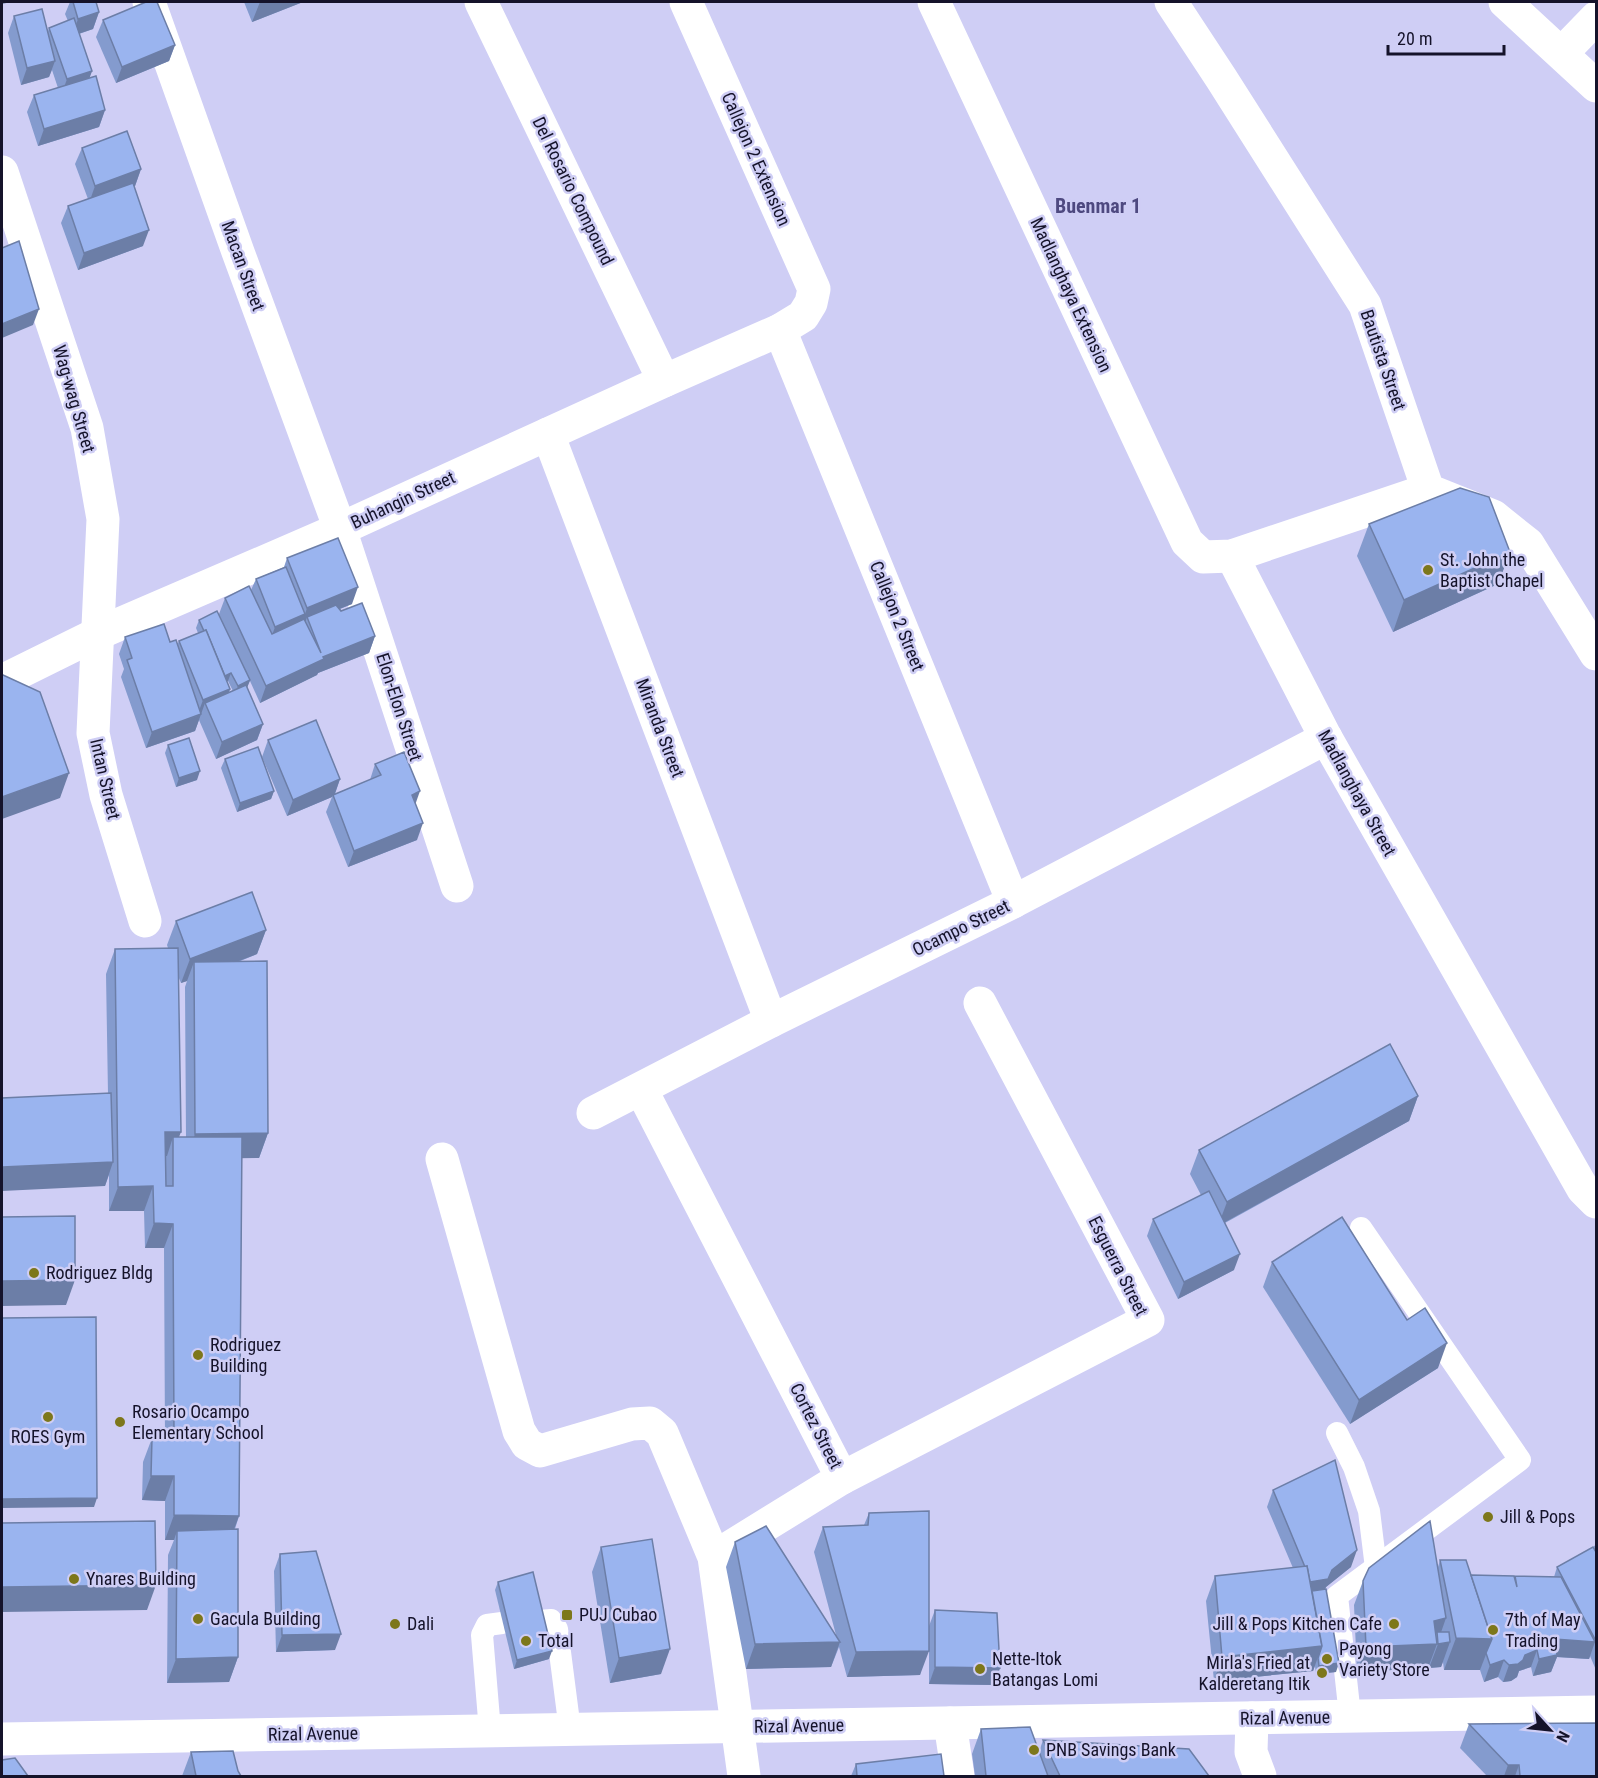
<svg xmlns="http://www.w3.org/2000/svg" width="1598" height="1778" font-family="'Roboto Condensed',sans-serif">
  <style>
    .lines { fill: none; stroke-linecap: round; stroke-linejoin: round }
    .lane { stroke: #fff; stroke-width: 22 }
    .street { stroke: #fff; stroke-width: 33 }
    .secondary { stroke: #fff; stroke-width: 33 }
    .wall { fill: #849bce; fill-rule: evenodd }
    .shaded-wall { fill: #6c7ea7 }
    .building { fill: #9ab4ef; stroke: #6c7ea7; stroke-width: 1.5 }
    .poi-dot { fill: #7d771b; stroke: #cfcef5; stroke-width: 2 }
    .labels { text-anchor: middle; stroke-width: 5; stroke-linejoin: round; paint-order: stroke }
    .street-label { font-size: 18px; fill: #15132a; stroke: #cfcef5 }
    .poi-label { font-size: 18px; fill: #15132a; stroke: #cfcef5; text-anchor: start }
    .neighbourhood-label { font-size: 20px; font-weight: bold; fill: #4e4980; stroke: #cfcef5 }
  </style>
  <rect width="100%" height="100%" fill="#cfcef5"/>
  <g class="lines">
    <g class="lane">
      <path d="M1337,1433L1354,1467L1369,1511L1376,1568"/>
      <path d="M539,1621L551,1620L557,1629L570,1730"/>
      <path d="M1350,1716L1337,1596L1520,1460L1361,1228"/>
      <path d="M490,1731L482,1635L487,1625L502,1623"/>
    </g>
    <g class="street">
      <path d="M149,2L238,252L340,529L457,886"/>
      <path d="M481,2L664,381"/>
      <path d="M934,2L1187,542L1203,557L1232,556L1428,490"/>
      <path d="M1171,2L1221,78L1365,305L1428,490L1493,516L1528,544L1596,654"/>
      <path d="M1505,2L1596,86"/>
      <path d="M1562,53L1596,18"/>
      <path d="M2,172L87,428L103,519L93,733L106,795L145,921"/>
      <path d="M780,330L1013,902"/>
      <path d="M548,434L771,1021"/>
      <path d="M1232,556L1326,738L1583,1189L1596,1202"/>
      <path d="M2,681L99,633L340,529L664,381L780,330L803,316L811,303L814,289L686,2"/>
      <path d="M641,1089L842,1478L719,1554"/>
      <path d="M593,1113L771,1021L1013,902L1326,738"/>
      <path d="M442,1159L519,1431L527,1444L540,1451L632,1424L650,1423L662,1433L714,1557L744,1776"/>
      <path d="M842,1478L1148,1320L980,1003"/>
      <path d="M1252,1718L1251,1752L1260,1776"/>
      <path d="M950,1723L958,1776"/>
    </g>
    <path class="secondary" d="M2,1739L1596,1712"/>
  </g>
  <g class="wall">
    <path d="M70,2H96L99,12L93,29L79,34L92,71L89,78L105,110L99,127L38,146L27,112L34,95L58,88L52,70L49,77L21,85L8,33L14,16L48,31L49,28L68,21L65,14Z"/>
    <path d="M244,2H303L252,22Z"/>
    <path d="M103,20L175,45L169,61L116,83L96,37Z"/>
    <path d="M82,148L141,169L135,186H134L143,246L78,270L61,223L68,206L88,199L75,164Z"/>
    <path d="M1369,524L1510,552L1498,584L1393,632L1357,556Z"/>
    <path d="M287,558L352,604L340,609L375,636L369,653L318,673L317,675L260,703L250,681L247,687L263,724L257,740L216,759L199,720L195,731L146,748L121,677L124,669L119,654L125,637L170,642L177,645L179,641L198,633L196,628L199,620L219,614L225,598L251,590L256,579L284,567ZM227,681H228L233,691L229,692L230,689Z"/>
    <path d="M268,740L340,779L335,794L370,780L375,764L415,804L417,840L348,867L326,812L332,797L287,816L262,757Z"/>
    <path d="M168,745L197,780L176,787L165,753Z"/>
    <path d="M225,759L274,791L271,799L237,812L221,768Z"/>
    <path d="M176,921L266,930L257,954L238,962L268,1133L259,1158H242L239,1516L235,1529L238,1657L229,1682L167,1683L168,1555L174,1540H165V1501L142,1500L143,1462L152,1438H165L164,1248H145L144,1211H109V1175L105,1186L108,1094L106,974L115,949L168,948L167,945ZM178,976L181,983L187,981L185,987L186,1137H179Z"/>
    <path d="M1418,1096L1409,1121L1225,1223L1234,1270L1178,1299L1147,1236L1153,1219L1201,1195L1190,1174L1199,1150Z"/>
    <path d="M1272,1262L1438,1368L1350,1424L1263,1287Z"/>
    <path d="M1273,1490L1351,1567L1326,1587L1325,1590L1336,1672L1316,1674L1315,1666L1313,1671L1214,1681L1206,1601L1215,1576L1293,1568L1267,1507Z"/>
    <path d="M869,1513L929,1626L935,1610L1000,1668L994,1685L929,1684V1634L920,1675L847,1677L839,1647L831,1667L746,1669L726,1567L735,1542L836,1635L814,1552L823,1527L864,1525Z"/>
    <path d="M1596,1545V1670L1590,1656L1589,1659L1557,1657L1551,1672L1533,1676L1531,1667L1519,1671L1517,1677L1511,1681L1503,1682L1498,1677L1484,1682L1480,1670H1444L1443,1662L1441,1667L1429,1668V1665L1428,1668L1357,1672L1354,1605L1363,1581L1438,1567L1440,1560L1471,1575L1514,1578L1515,1576L1554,1577L1557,1567L1594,1548V1546Z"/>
    <path d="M601,1547L661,1674L610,1683L592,1572Z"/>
    <path d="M280,1554L335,1650L276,1652L274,1571Z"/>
    <path d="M498,1582L549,1659L514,1669L495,1590Z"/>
    <path d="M1469,1724L1596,1776H1487L1460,1748Z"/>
    <path d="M981,1729L1039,1752L1043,1740L1209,1776H975L972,1754Z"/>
    <path d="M191,1752L238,1771L241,1776H182Z"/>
    <path d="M856,1764L944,1776H851Z"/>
  </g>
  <g class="shaded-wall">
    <path d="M2,2H11L2,4Z"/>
    <path d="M260,2H303L252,22Z"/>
    <path d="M99,12L93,29L72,36L78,19Z"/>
    <path d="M175,45L169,61L116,83L122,67Z"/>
    <path d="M55,61L49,77L21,85L27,68Z"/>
    <path d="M92,71L86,88L61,96L67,79Z"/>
    <path d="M105,110L99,127L38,146L44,129Z"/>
    <path d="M141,169L135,186L89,203L95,186Z"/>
    <path d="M149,230L143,246L78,270L84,253Z"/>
    <path d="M39,309L33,325L2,338V324Z"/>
    <path d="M1510,552L1498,584L1393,632L1404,600Z"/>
    <path d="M358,587L352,604L309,621L307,617L305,623L269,644L275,627L305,614L307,608Z"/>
    <path d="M375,636L369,653L318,673L317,675L260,703L266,686L323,657Z"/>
    <path d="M231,673L228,681L222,684L225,676Z"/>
    <path d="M250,680L247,688L235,694L238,686Z"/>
    <path d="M230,689L224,706L205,703L195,731L146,748L152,732L197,716L203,700Z"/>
    <path d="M263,724L257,740L216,759L222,742Z"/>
    <path d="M200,771L197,780L176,787L179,778Z"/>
    <path d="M69,773L60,798L2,819V797Z"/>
    <path d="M340,779L334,796L333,795L332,797L287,816L293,800Z"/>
    <path d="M274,791L271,799L237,812L240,803Z"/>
    <path d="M420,791L414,808L412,795Z"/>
    <path d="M423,823L417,840L348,867L354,851Z"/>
    <path d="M266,930L257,954L194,978V962L187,981L181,983L190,959Z"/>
    <path d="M1418,1096L1409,1121L1218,1226L1227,1202Z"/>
    <path d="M165,1132H181L173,1152V1137L167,1156H157Z"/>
    <path d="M268,1133L259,1158L186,1159L195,1134Z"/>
    <path d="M113,1162L105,1186L2,1191V1167Z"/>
    <path d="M153,1186L144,1211H109L118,1187Z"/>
    <path d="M154,1223L173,1224L164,1248H145Z"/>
    <path d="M1240,1254L1234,1270L1178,1299L1184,1282Z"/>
    <path d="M75,1280L66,1305L2,1306V1281Z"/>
    <path d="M1447,1343L1438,1368L1350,1424L1359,1400Z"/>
    <path d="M151,1476H174L165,1501L142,1500Z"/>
    <path d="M97,1498L94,1507L2,1508V1499Z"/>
    <path d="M174,1515L239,1516L230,1540L177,1531L174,1540H165Z"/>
    <path d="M1357,1550L1351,1567L1326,1587L1322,1595L1304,1599L1310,1583L1332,1570Z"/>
    <path d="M156,1585L147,1610L2,1612V1587Z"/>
    <path d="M1446,1618L1438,1641L1437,1632L1433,1644H1437L1428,1668L1357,1672L1366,1647L1434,1621Z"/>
    <path d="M341,1634L335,1650L276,1652L282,1635Z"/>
    <path d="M1456,1638L1492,1639L1480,1670H1444Z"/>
    <path d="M1555,1639L1595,1642L1589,1659L1557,1657L1551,1672L1533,1676L1539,1659Z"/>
    <path d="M840,1642L831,1667L746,1669L755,1644Z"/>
    <path d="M1450,1642L1441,1667L1429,1668L1438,1644Z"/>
    <path d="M1322,1646L1313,1671L1214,1681L1222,1657Z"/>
    <path d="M670,1649L661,1674L610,1683L619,1658Z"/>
    <path d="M1537,1650L1531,1667L1519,1671L1517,1677L1511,1681L1503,1682L1509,1665L1525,1655Z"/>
    <path d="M552,1651L549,1659L514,1669L517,1660Z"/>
    <path d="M929,1651L920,1675L847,1677L856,1652Z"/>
    <path d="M238,1657L229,1682L167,1683L176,1659Z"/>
    <path d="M1504,1660L1498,1677L1484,1682L1490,1665Z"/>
    <path d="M1339,1663L1336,1672L1316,1674L1319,1666Z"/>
    <path d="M935,1667L1000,1668L994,1685L929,1684Z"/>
    <path d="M1508,1765H1519L1515,1776H1504Z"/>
  </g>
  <g class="building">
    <path d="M73,2H96L99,12L78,19Z"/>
    <path d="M146,2H157L175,45L122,67L103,20Z"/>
    <path d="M42,9L55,61L27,68L14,16Z"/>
    <path d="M74,18L92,71L67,79L49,28Z"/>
    <path d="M96,76L105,110L44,129L34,95Z"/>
    <path d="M127,131L141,169L95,186L82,148Z"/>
    <path d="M133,183L149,230L84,253L68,206Z"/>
    <path d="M19,241L39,309L2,324V248Z"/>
    <path d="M1460,488L1489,497L1510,552L1404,600L1369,524Z"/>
    <path d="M338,538L358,587L307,608L287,558Z"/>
    <path d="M286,567L305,614L275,627L256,579Z"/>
    <path d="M249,586L272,634L304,619L321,653L307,617L336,605L341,611L362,603L375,636L323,657L324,659L266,686L225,598Z"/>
    <path d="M217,611L250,680L238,686L231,673L225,676L206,630L204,631L199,620Z"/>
    <path d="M164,624L170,642L176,640L201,714L152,732L127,660L132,658L125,637Z"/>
    <path d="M206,630L230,689L203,700L179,641Z"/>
    <path d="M3,675L40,692L69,773L2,797V676Z"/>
    <path d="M246,685L263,724L222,742L205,703Z"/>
    <path d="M316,720L340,779L293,800L268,740Z"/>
    <path d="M189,738L200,771L179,778L168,745Z"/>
    <path d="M258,747L274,791L240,803L225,759Z"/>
    <path d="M404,752L420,791L412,795L423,823L354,851L333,795L381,775L375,764Z"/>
    <path d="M252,892L266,930L190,959L176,921Z"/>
    <path d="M178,948L181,1132H165L166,1186H173V1137H242L239,1516L174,1515V1476H151L152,1438L174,1437L173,1224L154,1223L153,1186L118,1187L115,949Z"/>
    <path d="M267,961L268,1133L195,1134L194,962Z"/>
    <path d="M1390,1044L1418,1096L1227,1202L1199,1150Z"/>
    <path d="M111,1093L113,1162L2,1167V1098Z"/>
    <path d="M1209,1191L1240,1254L1184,1282L1153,1219Z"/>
    <path d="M75,1216V1280L2,1281V1217Z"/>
    <path d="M1342,1217L1407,1320L1425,1308L1447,1343L1359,1400L1272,1262Z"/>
    <path d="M96,1317L97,1498L2,1499V1318Z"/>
    <path d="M1335,1460L1357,1550L1332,1570L1328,1579L1310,1582L1307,1566L1305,1567L1273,1490Z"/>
    <path d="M929,1511V1651L856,1652L823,1527L868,1525L869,1513Z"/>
    <path d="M155,1521L156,1585L2,1587V1523Z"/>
    <path d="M1430,1521L1446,1618L1434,1621L1437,1644L1366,1647L1363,1581L1369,1568Z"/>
    <path d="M766,1526L840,1642L755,1644L735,1542Z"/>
    <path d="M238,1529V1657L176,1659L177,1531Z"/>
    <path d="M652,1539L670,1649L619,1658L601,1547Z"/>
    <path d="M1593,1547L1596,1552V1641L1557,1567Z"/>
    <path d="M316,1551L341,1634L282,1635L280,1554Z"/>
    <path d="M1440,1560H1466L1492,1639L1456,1638Z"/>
    <path d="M1307,1566L1322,1646L1222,1657L1215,1576Z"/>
    <path d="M533,1572L552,1651L517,1660L498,1582Z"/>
    <path d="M1471,1575L1514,1576L1517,1587L1515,1576L1561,1577L1595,1642L1555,1639L1557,1655L1539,1659L1537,1650L1525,1655L1523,1660L1518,1664L1509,1665L1504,1660L1490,1665L1486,1653L1492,1639Z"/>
    <path d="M1326,1589L1339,1663L1319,1666L1318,1658L1322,1646L1312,1591Z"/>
    <path d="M935,1610L997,1613L1000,1668L935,1667Z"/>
    <path d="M1437,1632H1449L1450,1642L1438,1644Z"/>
    <path d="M1596,1723V1776H1520L1519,1765H1508L1469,1724Z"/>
    <path d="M1030,1727L1048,1776H986L981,1729Z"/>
    <path d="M1043,1740L1189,1749L1209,1776H1060Z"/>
    <path d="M233,1751L238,1771L241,1776H196L191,1752Z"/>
    <path d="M941,1754L944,1776H857L856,1764Z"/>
    <path d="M15,1758L28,1776H2V1760Z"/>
  </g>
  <g class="poi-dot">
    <circle cx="1428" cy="570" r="6"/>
    <circle cx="34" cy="1273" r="6"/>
    <circle cx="198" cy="1355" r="6"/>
    <circle cx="48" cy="1417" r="6"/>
    <circle cx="120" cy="1422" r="6"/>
    <circle cx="1488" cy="1517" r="6"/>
    <circle cx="74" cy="1579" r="6"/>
    <rect x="561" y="1609" width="12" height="12" rx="3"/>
    <circle cx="198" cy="1619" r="6"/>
    <circle cx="395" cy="1624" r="6"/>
    <circle cx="1394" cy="1624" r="6"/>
    <circle cx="1493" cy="1630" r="6"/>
    <circle cx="526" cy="1641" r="6"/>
    <circle cx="1327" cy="1659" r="6"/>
    <circle cx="980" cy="1669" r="6"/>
    <circle cx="1322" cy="1673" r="6"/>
    <circle cx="1034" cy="1750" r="6"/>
  </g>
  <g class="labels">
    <g class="street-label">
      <text transform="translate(756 159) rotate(66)" y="6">Callejon 2 Extension</text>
      <text transform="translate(573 191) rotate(64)" y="6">Del Rosario Compound</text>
      <text transform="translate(243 266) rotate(70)" y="6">Macan Street</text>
      <text transform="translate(1071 295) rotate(65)" y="6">Madlanghaya Extension</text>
      <text transform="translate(1383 360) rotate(71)" y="6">Bautista Street</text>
      <text transform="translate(74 399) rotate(74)" y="6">Wag-wag Street</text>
      <text transform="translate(403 500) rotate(-25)" y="6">Buhangin Street</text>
      <text transform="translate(897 616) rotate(68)" y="6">Callejon 2 Street</text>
      <text transform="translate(399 707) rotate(72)" y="6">Elon-Elon Street</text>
      <text transform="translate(660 728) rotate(69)" y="6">Miranda Street</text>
      <text transform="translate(105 779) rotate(77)" y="6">Intan Street</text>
      <text transform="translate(1357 793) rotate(61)" y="6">Madlanghaya Street</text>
      <text transform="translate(961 928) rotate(-26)" y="6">Ocampo Street</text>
      <text transform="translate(1118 1266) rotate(63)" y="6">Esguerra Street</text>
      <text transform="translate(816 1426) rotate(63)" y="6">Cortez Street</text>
      <text transform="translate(1285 1718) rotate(-1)" y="6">Rizal Avenue</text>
      <text transform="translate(799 1726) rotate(-1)" y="6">Rizal Avenue</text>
      <text transform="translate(313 1734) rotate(-1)" y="6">Rizal Avenue</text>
    </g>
    <g class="poi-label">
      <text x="1440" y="566">St. John the<tspan x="1440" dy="21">Baptist Chapel</tspan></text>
      <text x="46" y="1279">Rodriguez Bldg</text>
      <text x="210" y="1351">Rodriguez<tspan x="210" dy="21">Building</tspan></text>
      <text x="132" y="1418">Rosario Ocampo<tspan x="132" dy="21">Elementary School</tspan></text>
      <text x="48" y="1443" text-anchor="middle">ROES Gym</text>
      <text x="1500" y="1523">Jill &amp; Pops</text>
      <text x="86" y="1585">Ynares Building</text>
      <text x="579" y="1621">PUJ Cubao</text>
      <text x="210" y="1625">Gacula Building</text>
      <text x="1505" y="1626">7th of May<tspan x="1505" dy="21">Trading</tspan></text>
      <text x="407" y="1630">Dali</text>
      <text x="1382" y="1630" text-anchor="end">Jill &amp; Pops Kitchen Cafe</text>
      <text x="538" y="1647">Total</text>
      <text x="1339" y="1655">Payong<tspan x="1339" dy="21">Variety Store</tspan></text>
      <text x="992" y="1665">Nette-Itok<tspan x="992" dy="21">Batangas Lomi</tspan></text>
      <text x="1310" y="1669" text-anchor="end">Mirla's Fried at<tspan x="1310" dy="21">Kalderetang Itik</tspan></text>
      <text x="1046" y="1756">PNB Savings Bank</text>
    </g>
    <g class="neighbourhood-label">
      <text x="1098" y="213">Buenmar 1</text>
    </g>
  </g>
  <rect width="1598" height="1778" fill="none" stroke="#15132a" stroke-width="6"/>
  <g transform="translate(1550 1730) rotate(117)" stroke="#cfcef5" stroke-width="4.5" paint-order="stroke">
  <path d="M0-4.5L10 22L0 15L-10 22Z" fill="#15132a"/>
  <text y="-9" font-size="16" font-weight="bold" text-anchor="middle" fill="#15132a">N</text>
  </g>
  <path d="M1388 45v9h116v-9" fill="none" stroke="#15132a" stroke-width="3"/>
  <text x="1397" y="45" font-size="18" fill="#15132a" stroke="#cfcef5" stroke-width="4.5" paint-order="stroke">20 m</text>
</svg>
